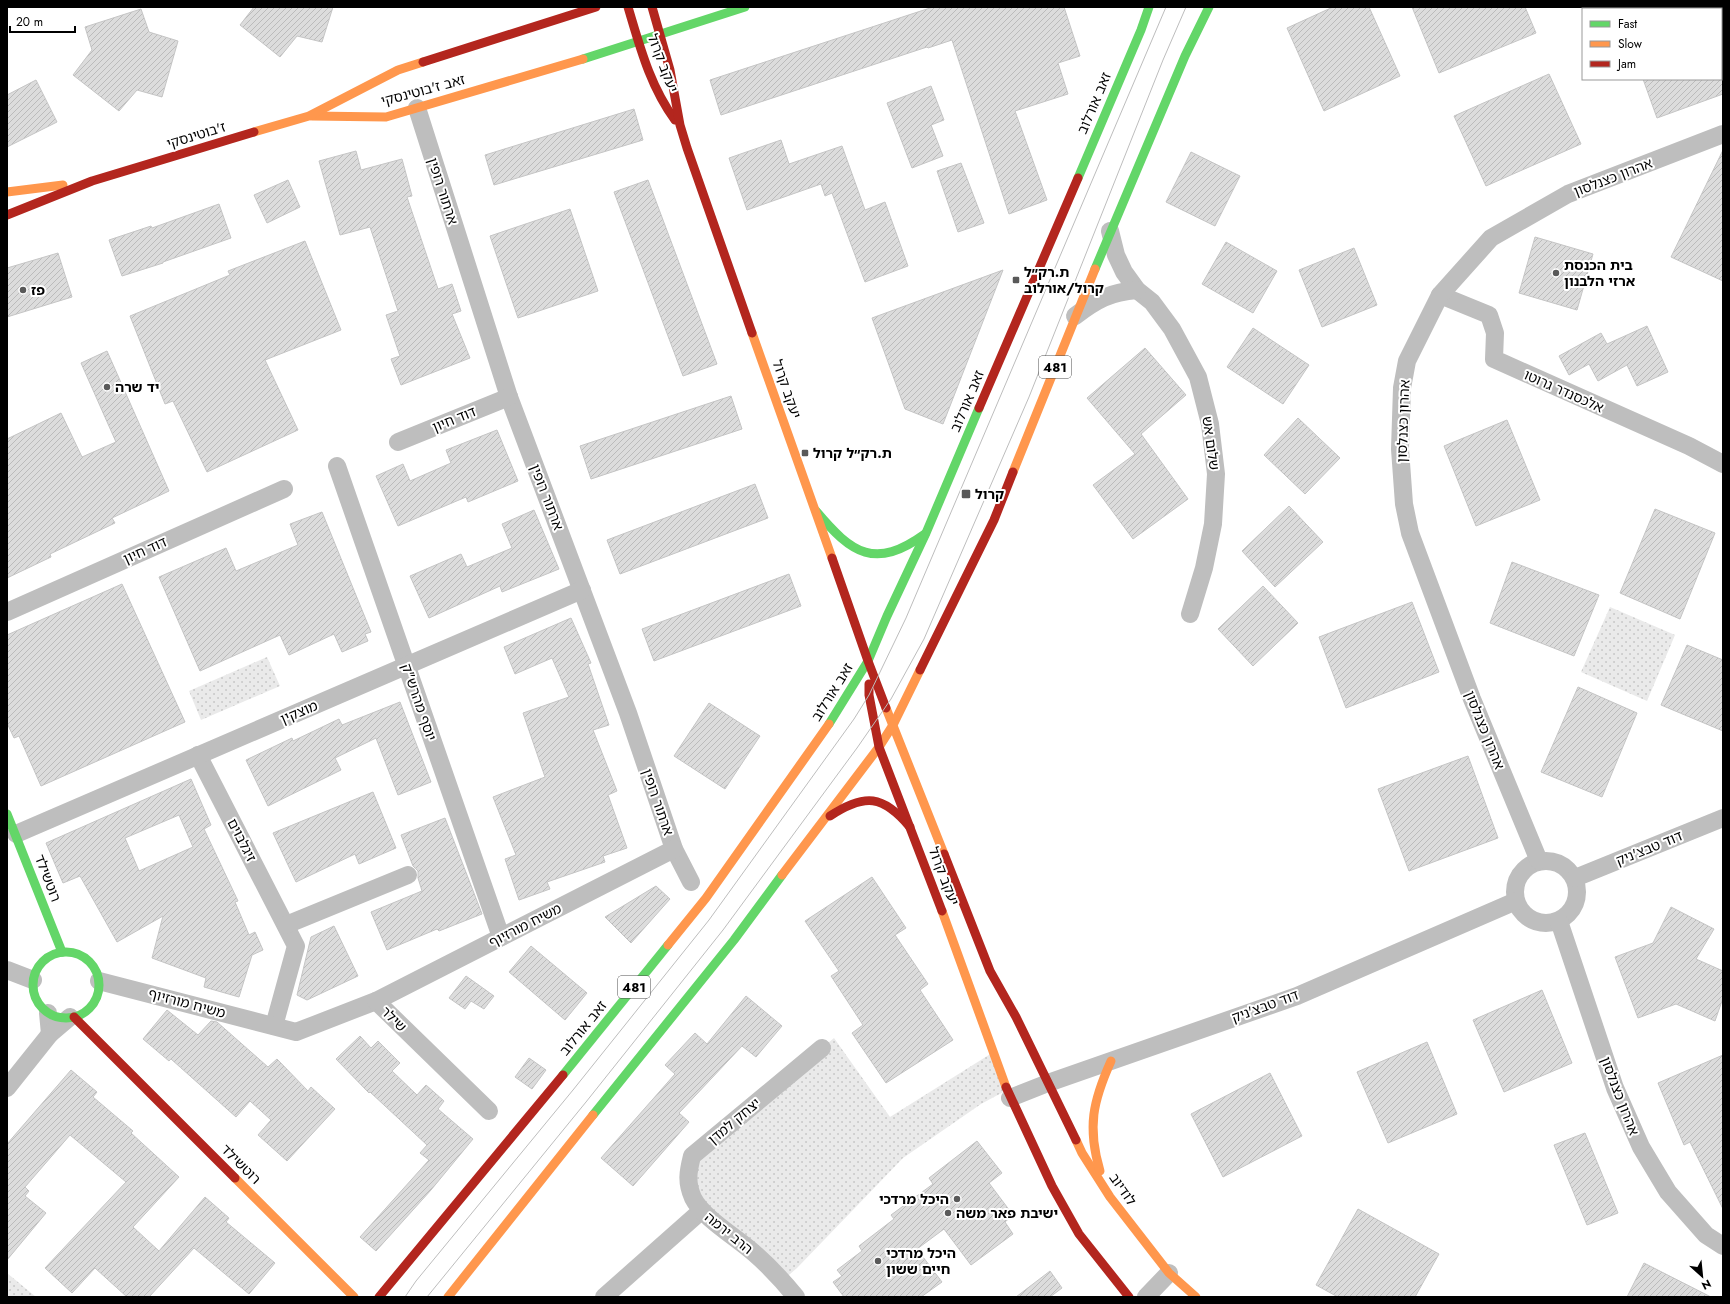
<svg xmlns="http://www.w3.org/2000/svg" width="1730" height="1304" font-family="Jost,'Noto Sans Hebrew',sans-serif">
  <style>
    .park { fill: url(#park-dots) }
    .building { fill: url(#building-hatch); stroke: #c5c5c5; fill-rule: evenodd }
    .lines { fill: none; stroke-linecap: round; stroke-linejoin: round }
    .street { stroke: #bebebe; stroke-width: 18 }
    .fast { stroke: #63d668; stroke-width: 9 }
    .slow { stroke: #ff974d; stroke-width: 9 }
    .jam { stroke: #b3261e; stroke-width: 9 }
    .tram { stroke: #bdbdbd; stroke-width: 1 }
    .poi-dot { fill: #595959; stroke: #fff; stroke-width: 1.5 }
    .labels { text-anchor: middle; stroke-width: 4; stroke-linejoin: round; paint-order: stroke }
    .shield { fill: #fff; stroke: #4c4c4c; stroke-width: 1 }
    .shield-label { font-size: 13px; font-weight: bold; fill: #000 }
    .street-label { font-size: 14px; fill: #000; stroke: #fff }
    .poi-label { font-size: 14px; font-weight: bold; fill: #000; stroke: #fff; text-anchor: start }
  </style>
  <defs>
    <pattern id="park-dots" width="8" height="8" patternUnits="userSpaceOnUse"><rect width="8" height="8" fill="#eaeaea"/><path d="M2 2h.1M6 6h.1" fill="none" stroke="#c7c7c7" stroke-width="1.8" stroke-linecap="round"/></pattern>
    <pattern id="building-hatch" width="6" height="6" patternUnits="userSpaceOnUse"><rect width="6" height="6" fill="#dcdcdc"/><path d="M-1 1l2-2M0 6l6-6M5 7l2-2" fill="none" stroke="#bbb"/></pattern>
  </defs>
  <rect width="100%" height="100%" fill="#fff"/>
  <g class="park">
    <path d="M1610,607L1675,635L1647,701L1581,672Z"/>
    <path d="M267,657L280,686L201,720L189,691Z"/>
    <path d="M834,1038L890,1117L992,1053L1007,1090L981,1104L903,1158L797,1268L782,1281L701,1211L692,1156Z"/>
    <path d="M7,1273L36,1297H7Z"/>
  </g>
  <g class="building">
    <path d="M254,7H333L322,42L297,36L280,57L240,25Z"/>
    <path d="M933,7H1064L1080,56L1058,63L1068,94L1015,111L1047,200L1009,214L952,40L928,48L927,47L721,115L710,80Z"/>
    <path d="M1333,7H1369L1400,76L1324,111L1287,28Z"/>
    <path d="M1412,7H1525L1536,33L1439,73Z"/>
    <path d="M141,9L149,32L178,41L162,97L137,90L119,111L73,75L92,50L85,27Z"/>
    <path d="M1549,74L1581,144L1486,186L1454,116Z"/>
    <path d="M1643,79H1723V94L1657,118Z"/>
    <path d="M36,80L57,122L7,147V95Z"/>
    <path d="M931,86L944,120L931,125L943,156L912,168L887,103Z"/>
    <path d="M634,109L643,140L494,185L485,155Z"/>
    <path d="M781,140L789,164L842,146L865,210L885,202L908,266L865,282L832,193L825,196L821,184L747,210L729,158Z"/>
    <path d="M1723,150V281L1671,257Z"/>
    <path d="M356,151L361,170L402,159L412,196L407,197L438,289L452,284L461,311L452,314L470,358L401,385L391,359L400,356L386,315L398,311L370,227L340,235L319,161Z"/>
    <path d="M1191,152L1240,176L1215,226L1166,202Z"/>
    <path d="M961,163L984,223L958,232L937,171Z"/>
    <path d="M288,180L300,207L267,223L254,195Z"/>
    <path d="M648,180L717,364L683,376L614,192Z"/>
    <path d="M219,204L231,238L163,262V263L122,276L109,240L151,226L152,228Z"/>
    <path d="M570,209L598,291L518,318L490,236Z"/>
    <path d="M1535,237L1593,254L1577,310L1519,293Z"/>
    <path d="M305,241L341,330L265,360L298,430L207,472L173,401L165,404L130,316L230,275L228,271Z"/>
    <path d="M1226,242L1277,271L1253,313L1202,284Z"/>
    <path d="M1354,248L1377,305L1322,327L1299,270Z"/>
    <path d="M58,253L72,297L7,317V268Z"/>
    <path d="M1003,270L943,424L905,409L872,318Z"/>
    <path d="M1647,326L1668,372L1637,386L1627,365L1598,381L1589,364L1569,375L1559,356L1601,333L1607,344Z"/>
    <path d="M1253,328L1309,365L1283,404L1227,367Z"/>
    <path d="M1145,348L1186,395L1141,434L1188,499L1133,539L1093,485L1135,454L1087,398Z"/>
    <path d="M107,351L169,491L112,518L115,523L50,554L51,557L7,578V439L61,413L82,457L116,442L81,363Z"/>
    <path d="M731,396L742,429L591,479L580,446Z"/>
    <path d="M1298,418L1340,458L1305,494L1264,455Z"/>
    <path d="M1507,420L1540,500L1476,526L1444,446Z"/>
    <path d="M497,430L518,481L468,502L466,497L398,526L376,476L403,464L410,481L451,463L446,450Z"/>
    <path d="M755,484L768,518L620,574L607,540Z"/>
    <path d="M1289,506L1323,542L1275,587L1242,551Z"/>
    <path d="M1655,509L1715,533L1680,619L1620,593Z"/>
    <path d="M534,510L559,569L502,592L500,586L429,618L410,576L461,554L467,567L512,548L502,524Z"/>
    <path d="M322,512L371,632L365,634L368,641L342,652L334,634L289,655L280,635L200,671L159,577L226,548L236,571L298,545L290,524Z"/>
    <path d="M1512,562L1599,595L1574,656L1490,623Z"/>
    <path d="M789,574L801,606L654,661L642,629Z"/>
    <path d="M122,584L185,722L41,786L19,736L14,738L7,723V635Z"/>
    <path d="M1263,586L1298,623L1253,666L1218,629Z"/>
    <path d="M1412,602L1439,672L1346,708L1319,637Z"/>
    <path d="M571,618L591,663L588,664L609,725L593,730L617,791L608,795L627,848L603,856L605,862L547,882L550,889L519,900L505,859L516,855L493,797L545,777L523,713L569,697L552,658L515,674L504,647Z"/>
    <path d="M1687,645L1723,660V731L1661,705Z"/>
    <path d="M1578,687L1637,713L1602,797L1541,772Z"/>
    <path d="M400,702L431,782L398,795L376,738L335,758L341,770L268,806L246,760L292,738L293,741L339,719L342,725Z"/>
    <path d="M709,703L760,736L725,789L674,756Z"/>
    <path d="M1468,756L1498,838L1409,871L1378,789Z"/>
    <path d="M191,779L211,825L204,829L238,901L235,902L249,935L255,932L263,950L252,955L239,997L204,987L206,978L152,958L163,916L117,942L80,876L63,883L46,843ZM179,815L193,847L139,871L125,838Z"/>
    <path d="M373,792L396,848L359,864L355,854L296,882L273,833Z"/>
    <path d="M445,818L482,914L439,931L437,929L387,950L371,912L422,891L418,878V871L413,866L401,835Z"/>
    <path d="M872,877L906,928L895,935L928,984L920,990L953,1040L886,1083L852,1033L863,1025L831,976L839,971L805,921Z"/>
    <path d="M656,886L670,899L631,943L605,917Z"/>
    <path d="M1671,907L1714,929L1696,959L1723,971V998L1715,1021L1676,1004L1638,1018L1615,957L1653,943Z"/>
    <path d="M334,926L358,976L307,1000L297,995L311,937Z"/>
    <path d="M531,946L587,993L565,1020L509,972Z"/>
    <path d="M466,976L494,996L484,1009L471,1001L465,1009L449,998Z"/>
    <path d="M1542,990L1572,1063L1504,1092L1473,1020Z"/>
    <path d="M746,996L782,1026L756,1057L742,1046L679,1113L689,1122L633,1186L601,1158L675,1074L665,1065L695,1033L707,1044Z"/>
    <path d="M167,1010L198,1035L211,1021L217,1022L268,1067L277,1059L308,1091L311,1087L335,1109L287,1161L258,1135L271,1120L250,1101L236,1117L171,1059L169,1061L143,1039Z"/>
    <path d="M360,1036L371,1048L378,1041L400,1063L392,1071L417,1095L426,1085L444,1101L438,1109L473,1139L431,1190L376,1251L360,1237L429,1160L420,1153L427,1145L370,1092L369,1093L336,1059Z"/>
    <path d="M1427,1042L1457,1114L1388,1143L1357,1072Z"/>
    <path d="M1723,1055V1209L1690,1142L1684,1145L1658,1083Z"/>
    <path d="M529,1058L546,1070L532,1089L515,1077Z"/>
    <path d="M71,1070L97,1092L93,1097L133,1131L131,1133L179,1177L133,1227L159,1251L205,1197L229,1218L226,1222L275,1263L249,1294L194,1248L149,1297H127L95,1268L72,1293L45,1268L126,1182L70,1135L25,1187L29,1191L25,1196L46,1213L7,1260V1144Z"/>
    <path d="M1270,1073L1302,1136L1223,1177L1191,1114Z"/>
    <path d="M1585,1133L1618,1213L1587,1225L1554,1145Z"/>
    <path d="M977,1141L1002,1173L989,1183L1013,1215L1005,1222L1013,1234L971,1265L944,1229L917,1249L942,1282L921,1297H844L833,1282L842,1276L837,1270L862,1251L859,1246L894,1219L891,1215L933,1184L929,1178Z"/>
    <path d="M1358,1209L1439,1254L1415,1297H1338L1316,1285Z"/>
    <path d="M1644,1263L1711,1297H1627Z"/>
    <path d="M1050,1271L1062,1288L1050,1297H1016Z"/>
  </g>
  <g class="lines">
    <g class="street">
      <path d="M417,108L509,397L628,713L674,849L691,882"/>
      <path d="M1110,231L1116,255L1124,272L1137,290L1152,302L1172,329L1198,377L1210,424L1216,474L1213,524L1204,568L1190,614"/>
      <path d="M1440,295L1489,315L1495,333L1494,359L1689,446L1723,464"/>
      <path d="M1075,316C1096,300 1110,292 1137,290"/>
      <path d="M398,442L509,397"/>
      <path d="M337,466L501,937"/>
      <path d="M7,612L284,489"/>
      <path d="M198,755L296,946L274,1026"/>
      <path d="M16,834L582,590"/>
      <circle cx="1546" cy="892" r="31"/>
      <path d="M1539,861L1472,699L1410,533L1404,504L1400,449L1402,388L1407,361L1440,295L1491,238L1568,194L1723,134"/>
      <path d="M1575,878L1723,818"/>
      <path d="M1559,921L1615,1088L1641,1147L1668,1192L1706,1235L1723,1246"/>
      <path d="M286,925L408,875"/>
      <path d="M7,970L33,980"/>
      <path d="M99,981L296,1032L376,1001L489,1111"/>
      <path d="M376,1001L674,849"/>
      <path d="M48,1013L50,1034"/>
      <path d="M7,1088L50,1034L70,1017"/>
      <path d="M1010,1098L1048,1083L1297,996L1516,901"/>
      <path d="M604,1297L701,1211"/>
      <path d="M796,1297C783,1281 769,1266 754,1253C736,1237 703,1218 693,1198C686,1182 688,1172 692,1156L822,1048"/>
      <path d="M1146,1297L1169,1273"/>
    </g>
    <g class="fast">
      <path d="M583,59L745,7"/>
      <path d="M1078,178L1141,30L1149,7"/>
      <path d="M1095,269L1185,56L1209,7"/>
      <path d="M816,511C852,554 875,570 925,534"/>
      <path d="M829,724L868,661L887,616L926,533L979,408"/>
      <path d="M7,814L62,952"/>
      <circle cx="66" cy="985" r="33"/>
      <path d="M563,1075L668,945"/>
      <path d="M593,1115L734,940L782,875"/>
    </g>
    <g class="slow">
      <path d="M312,116L386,117L583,59"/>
      <path d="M254,132L309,116L398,70L423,62"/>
      <path d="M7,192L63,185"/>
      <path d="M752,333L832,558"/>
      <path d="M1013,472L1095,269"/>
      <path d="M886,708L944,854"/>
      <path d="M782,875L879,747L893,725L920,670"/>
      <path d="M942,911L1006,1087"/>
      <path d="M668,945L706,898L829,724"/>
      <path d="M1076,1140L1082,1153L1110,1197L1169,1273L1196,1297"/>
      <path d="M1100,1171C1087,1127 1093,1101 1111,1061"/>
      <path d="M235,1178L354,1297"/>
      <path d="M448,1297L593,1115"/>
    </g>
    <g class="jam">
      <path d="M628,7C640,47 650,86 675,120"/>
      <path d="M652,7L670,70L680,125L687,148L752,333"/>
      <path d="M423,62L596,7"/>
      <path d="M7,215L92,181L254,132"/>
      <path d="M979,408L1078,178"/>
      <path d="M832,558L868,661L886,708"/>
      <path d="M920,670L994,520L1013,472"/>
      <path d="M869,684V695L879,747L942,911"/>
      <path d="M830,816C865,793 883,795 910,827"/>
      <path d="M944,854L990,971L1016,1017L1076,1140"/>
      <path d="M74,1017L235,1178"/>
      <path d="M1006,1087L1052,1186L1079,1234L1129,1297"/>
      <path d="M379,1297L563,1075"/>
    </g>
    <g class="tram">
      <path d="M405,1297L416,1281L573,1090L709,920L854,719L869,695L906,618L1166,7"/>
      <path d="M427,1297L586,1102L723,930L857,748L891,699L924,639L1029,397L1163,60L1186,7"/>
    </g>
  </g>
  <g class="poi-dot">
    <circle cx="1556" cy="273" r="4"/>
    <rect x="1012" y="276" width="8" height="8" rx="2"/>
    <circle cx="23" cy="290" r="4"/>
    <circle cx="107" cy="387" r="4"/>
    <rect x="801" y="449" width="8" height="8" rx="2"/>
    <rect x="961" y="489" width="10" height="10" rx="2"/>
    <circle cx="957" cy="1199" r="4"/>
    <circle cx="948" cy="1213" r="4"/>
    <circle cx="878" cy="1261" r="4"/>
  </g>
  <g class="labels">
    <g class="shield">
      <rect x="1039" y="356" width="32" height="22" rx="3"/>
      <rect x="618" y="976" width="32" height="22" rx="3"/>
    </g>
    <g class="shield-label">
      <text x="1055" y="372">481</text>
      <text x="634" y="992">481</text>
    </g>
    <g class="street-label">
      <text transform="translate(663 63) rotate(69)" y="5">יעקב קרול</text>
      <text transform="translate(423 90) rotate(-15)" y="5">זאב ז'בוטינסקי</text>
      <text transform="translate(1094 103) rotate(-67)" y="5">זאב אורלוב</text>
      <text transform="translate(196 135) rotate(-17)" y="5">ז'בוטינסקי</text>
      <text transform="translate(1613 177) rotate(-21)" y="5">אהרון כצנלסון</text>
      <text transform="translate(443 191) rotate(72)" y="5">ארתור רופין</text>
      <text transform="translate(787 389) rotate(71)" y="5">יעקב קרול</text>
      <text transform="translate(1564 391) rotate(24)" y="5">אלכסנדר גרוטו</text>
      <text transform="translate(967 401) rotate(-67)" y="5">זאב אורלוב</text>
      <text transform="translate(454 419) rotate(-22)" y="5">דוד חיון</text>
      <text transform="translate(1403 421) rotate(-88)" y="5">אהרון כצנלסון</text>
      <text transform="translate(1211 443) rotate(82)" y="5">שלום אש</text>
      <text transform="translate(547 497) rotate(69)" y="5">ארתור רופין</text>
      <text transform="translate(145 550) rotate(-24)" y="5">דוד חיון</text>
      <text transform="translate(832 692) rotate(-58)" y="5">זאב אורלוב</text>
      <text transform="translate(419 702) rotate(71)" y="5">יוסף מהרש"ק</text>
      <text transform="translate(299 712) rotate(-23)" y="5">מוצקין</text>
      <text transform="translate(1485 730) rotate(68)" y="5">אהרון כצנלסון</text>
      <text transform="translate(658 802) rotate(71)" y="5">ארתור רופין</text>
      <text transform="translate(242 840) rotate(63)" y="5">זיגלבוים</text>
      <text transform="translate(1649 848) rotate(-22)" y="5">דוד טבצ'ניק</text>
      <text transform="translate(944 876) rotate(69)" y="5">יעקב קרול</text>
      <text transform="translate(48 878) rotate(69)" y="5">רוטשילד</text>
      <text transform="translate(525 925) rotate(-27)" y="5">משיח מורזיוף</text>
      <text transform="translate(187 1003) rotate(15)" y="5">משיח מורזיוף</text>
      <text transform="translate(1265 1006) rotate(-20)" y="5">דוד טבצ'ניק</text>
      <text transform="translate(394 1019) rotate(44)" y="5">שילר</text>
      <text transform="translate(583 1028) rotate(-51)" y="5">זאב אורלוב</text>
      <text transform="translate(1620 1096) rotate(69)" y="5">אהרון כצנלסון</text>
      <text transform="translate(734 1121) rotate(-40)" y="5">יצחק למדן</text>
      <text transform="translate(241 1164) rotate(45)" y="5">רוטשילד</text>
      <text transform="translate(1123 1189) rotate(55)" y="5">לודיוב</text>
      <text transform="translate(729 1233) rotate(39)" y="5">הרב ירמה</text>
    </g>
    <g class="poi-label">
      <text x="1564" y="270">בית הכנסת<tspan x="1564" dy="16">ארזי הלבנון</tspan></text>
      <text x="1024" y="277">ת.רק״ל<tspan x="1024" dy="16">קרול/אורלוב</tspan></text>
      <text x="31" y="295">פז</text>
      <text x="115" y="392">יד שרה</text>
      <text x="813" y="458">ת.רק״ל קרול</text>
      <text x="975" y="499">קרול</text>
      <text x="949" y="1204" text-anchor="end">היכל מרדכי</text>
      <text x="956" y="1218">ישיבת פאר משה</text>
      <text x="886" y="1258">היכל מרדכי<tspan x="886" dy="16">חיים ששון</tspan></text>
    </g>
  </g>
  <rect width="1730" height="1304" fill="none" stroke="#000000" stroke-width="16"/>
  <rect x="1582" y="8" width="140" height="72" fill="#ffffff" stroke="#999999"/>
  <rect x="1590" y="21" width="20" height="6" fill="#63d668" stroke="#999999"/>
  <text x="1618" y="28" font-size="12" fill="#000000">Fast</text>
  <rect x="1590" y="41" width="20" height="6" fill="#ff974d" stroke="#999999"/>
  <text x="1618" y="48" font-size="12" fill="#000000">Slow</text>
  <rect x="1590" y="61" width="20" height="6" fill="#b3261e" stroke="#999999"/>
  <text x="1618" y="68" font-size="12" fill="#000000">Jam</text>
  <g transform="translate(1702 1276) rotate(153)" stroke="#ffffff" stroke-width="3" paint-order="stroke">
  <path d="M0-3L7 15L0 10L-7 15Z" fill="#000000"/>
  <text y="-6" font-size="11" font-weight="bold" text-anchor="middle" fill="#000000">N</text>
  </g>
  <path d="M10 26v6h65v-6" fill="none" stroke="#000000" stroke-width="2"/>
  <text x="16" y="26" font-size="12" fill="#000000" stroke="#ffffff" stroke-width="3" paint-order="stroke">20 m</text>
</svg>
